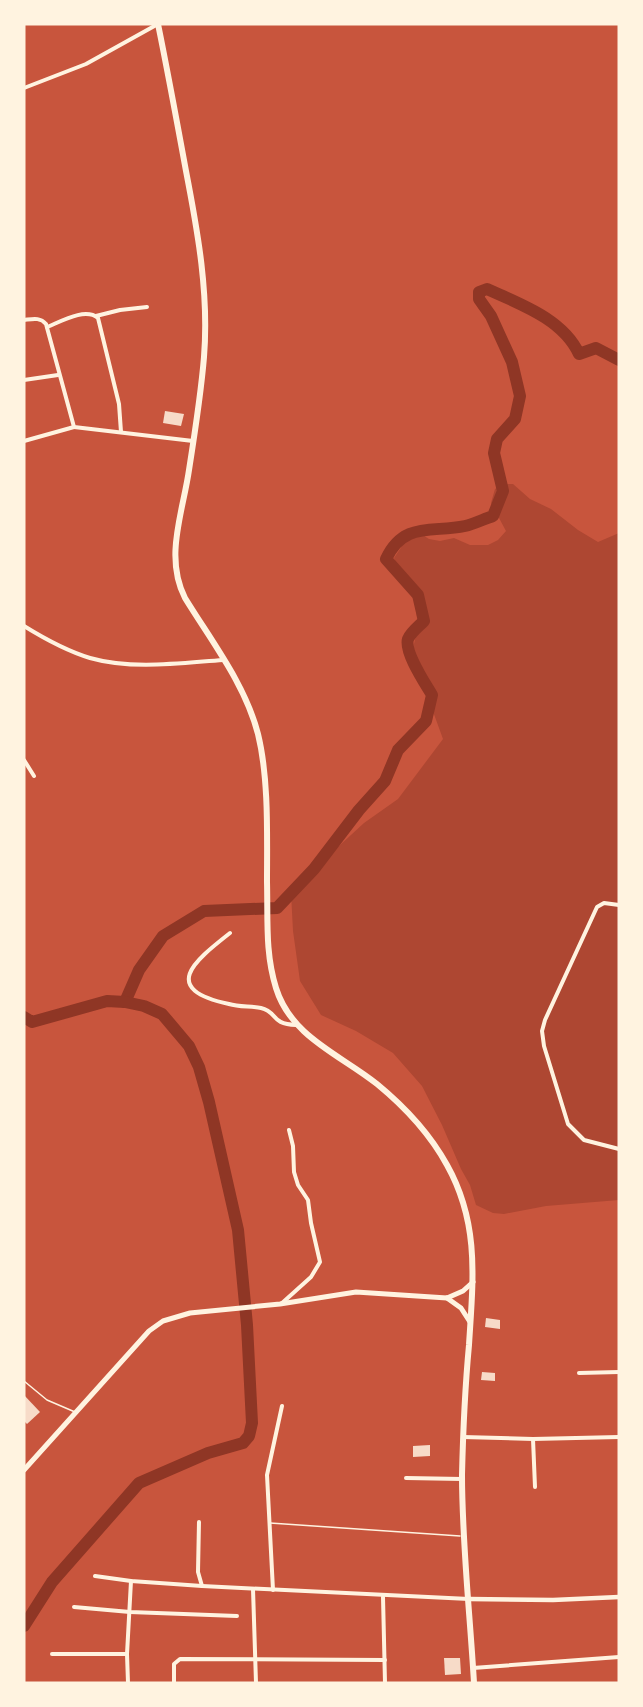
<svg xmlns="http://www.w3.org/2000/svg" width="643" height="1707" font-family="Ubuntu,sans-serif">
  <style>
    .green { fill: #ae4732 }
    .lines { fill: none; stroke-linecap: round; stroke-linejoin: round }
    .river { stroke: #8f3625; stroke-width: 12 }
    .building { fill: #f7dbc8 }
    .service { stroke: #fff3e0; stroke-width: 1.5 }
    .minor { stroke: #fff3e0; stroke-width: 4 }
    .tertiary { stroke: #fff3e0; stroke-width: 4.5 }
    .secondary { stroke: #fff3e0; stroke-width: 5 }
    .trunk { stroke: #fff3e0; stroke-width: 6 }
  </style>
  <rect width="100%" height="100%" fill="#c8553d"/>
  <path class="green" d="M503,484H513L530,499L551,509L578,530L598,542L619,533V1200L546,1206L504,1214L493,1213L476,1205L470,1185L461,1169L442,1125L422,1086L393,1053L356,1031L321,1015L300,981L293,931L291,893L314,869L364,823L398,799L443,739L419,673L413,648L418,627L415,601L402,580L394,558L406,540L418,532L429,539L440,541L454,538L470,545H488L498,540L506,531L491,503L495,489Z"/>
  <g class="lines">
    <g class="river">
      <path d="M125,1002L139,970L163,936L204,911L277,908L314,869L359,810L385,781L398,750L426,721L432,695C425,683 404,652 408,639C411,632 419,626 424,621L418,595L386,559C404,521 432,533 465,526C474,524 484,519 493,516L503,491L494,453L497,439L515,419L520,396L512,362L491,316L479,299V292L487,289C520,304 563,319 579,354L596,348L619,360"/>
      <path d="M24,1017L32,1022L107,1001L125,1002L144,1006L162,1014L189,1046L199,1067L209,1102L238,1230L247,1325L252,1423L249,1436L243,1443L208,1453L139,1483L52,1582L24,1626"/>
    </g>
  </g>
  <g class="building">
    <path d="M165,411L184,414L181,426L163,423Z"/>
    <path d="M486,1318L500,1320V1329L485,1327Z"/>
    <path d="M482,1372L495,1373V1381L481,1380Z"/>
    <path d="M24,1395L40,1412L27,1424L24,1421Z"/>
    <path d="M430,1445V1456L413,1457V1446Z"/>
    <path d="M444,1658H460L461,1674L445,1675Z"/>
  </g>
  <g class="lines">
    <g class="service">
      <path d="M24,1381L47,1400L75,1412"/>
      <path d="M270,1523L460,1536"/>
    </g>
    <g class="minor">
      <path d="M24,88L86,64L158,24"/>
      <path d="M96,316L120,310L147,307"/>
      <path d="M24,320C33,319 40,317 46,324L74,427L193,441"/>
      <path d="M47,327C60,322 85,307 98,318L119,404L121,432"/>
      <path d="M24,380L58,375"/>
      <path d="M24,441L74,427"/>
      <path d="M24,626C45,639 67,651 90,658C132,670 181,663 223,660"/>
      <path d="M24,760L34,776"/>
      <path d="M619,905L604,903L597,907L545,1020L542,1031L544,1046L568,1124L584,1140L619,1149"/>
      <path d="M230,933C193,962 160,989 229,1004C239,1007 250,1006 261,1008C278,1012 270,1024 296,1025"/>
      <path d="M281,1304L311,1277L320,1262L311,1223L308,1200L298,1185L294,1172L293,1146L289,1130"/>
      <path d="M579,1373L619,1372"/>
      <path d="M463,1437L533,1439L619,1437"/>
      <path d="M533,1439L535,1487"/>
      <path d="M406,1478L462,1479"/>
      <path d="M199,1522L198,1572L202,1586"/>
      <path d="M95,1576L131,1581L202,1586L469,1599"/>
      <path d="M253,1589L256,1683"/>
      <path d="M273,1590L267,1475L282,1406"/>
      <path d="M383,1597L385,1683"/>
      <path d="M74,1607L130,1612L237,1616"/>
      <path d="M52,1654H127"/>
      <path d="M473,1668L619,1657"/>
      <path d="M128,1683L127,1654L131,1581"/>
      <path d="M174,1683V1664L180,1659L385,1660"/>
    </g>
    <path class="tertiary" d="M469,1599L553,1600L619,1597"/>
    <g class="secondary">
      <path d="M447,1298L461,1308L470,1322"/>
      <path d="M24,1470L149,1331L163,1321L190,1313L280,1304L356,1292L447,1298L463,1291L473,1282"/>
    </g>
    <path class="trunk" d="M158,24C168,73 177,122 186,171C198,233 209,294 204,357C201,394 195,432 189,470C183,512 164,557 185,598C212,642 245,684 258,734C269,779 267,836 267,882C268,919 265,953 276,988C291,1037 341,1055 377,1084C405,1107 430,1134 447,1165C480,1224 473,1280 469,1345C465,1388 463,1432 462,1475C462,1544 470,1614 474,1683"/>
  </g>
  <rect width="643" height="1707" fill="none" stroke="#fff3e0" stroke-width="51"/>
</svg>
